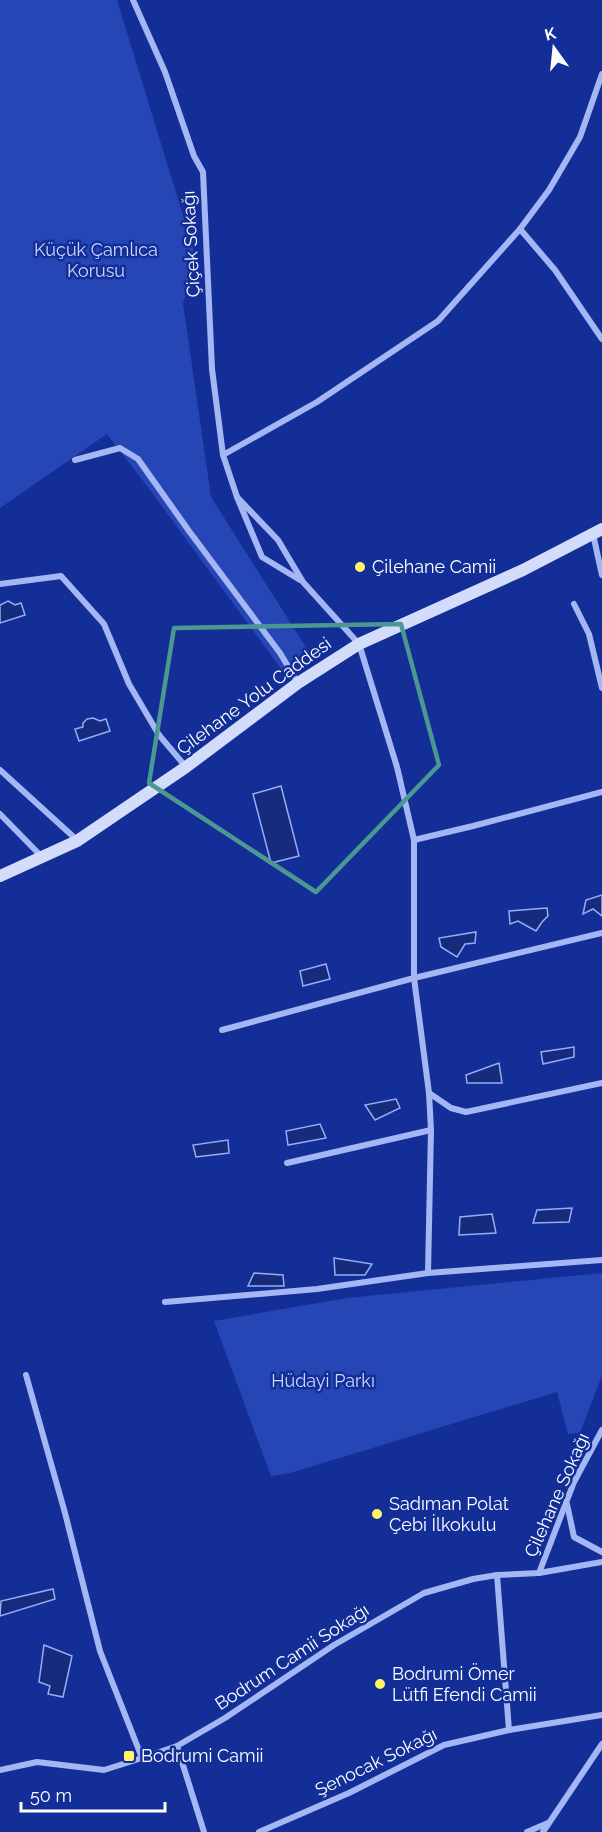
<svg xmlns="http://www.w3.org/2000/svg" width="602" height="1832" font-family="Raleway,sans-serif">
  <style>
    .green { fill: #2646b6 }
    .water { fill: #162b7b; stroke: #96adf6; stroke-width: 1.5 }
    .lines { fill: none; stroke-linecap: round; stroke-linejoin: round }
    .street { stroke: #a4b6f3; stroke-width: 6 }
    .secondary { stroke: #d4dcfc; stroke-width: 12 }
    .marked { fill: none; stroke: #4b9892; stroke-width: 4.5; stroke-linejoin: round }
    .poi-dot { fill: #fff566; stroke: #132f97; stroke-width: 2 }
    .labels { text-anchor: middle; stroke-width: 5; stroke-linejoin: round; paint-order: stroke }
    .street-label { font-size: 18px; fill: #fff; stroke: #132f97 }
    .park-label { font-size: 18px; fill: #ccd7fd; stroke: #132f97 }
    .poi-label { font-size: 18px; fill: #fff; stroke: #132f97; text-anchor: start }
  </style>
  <rect width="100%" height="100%" fill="#132f97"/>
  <g class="green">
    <path d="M0,0H117L197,261L183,303L211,497L307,649L282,670L147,486L107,434L0,508Z"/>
    <path d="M602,1273V1375L580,1433L568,1434L557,1392L290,1473L271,1476L214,1321L347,1298Z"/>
  </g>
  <g class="water">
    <path d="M8,601L15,605L21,603L25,615L0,623V605Z"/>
    <path d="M93,718L100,721L106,719L110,731L79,741L75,729L83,727V723L87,719Z"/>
    <path d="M281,786L299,856L271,863L253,794Z"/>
    <path d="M602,895V916L593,909L583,914L586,900Z"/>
    <path d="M547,908L548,916L542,922L536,931L518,921L510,924L509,911Z"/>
    <path d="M476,932L475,943L465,944L457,957L441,947L439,938Z"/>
    <path d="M326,964L330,979L303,986L300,971Z"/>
    <path d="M574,1047V1057L543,1064L541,1052Z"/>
    <path d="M499,1063L502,1083H467L466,1075Z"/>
    <path d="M396,1099L400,1108L375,1120L365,1105Z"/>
    <path d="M320,1124L326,1138L288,1145L286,1131Z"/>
    <path d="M228,1140L229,1153L196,1157L193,1145Z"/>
    <path d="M572,1208L569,1222L533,1223L537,1210Z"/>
    <path d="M492,1214L496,1233L459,1235L460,1217Z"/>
    <path d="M334,1258L372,1264L365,1275H335Z"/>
    <path d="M254,1273L283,1275L284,1286H248Z"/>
    <path d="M53,1589L55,1599L0,1616L1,1601Z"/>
    <path d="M44,1645L72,1656L63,1697L48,1694L50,1686L39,1682Z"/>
  </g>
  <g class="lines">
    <g class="street">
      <path d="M133,0L165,72L194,156L203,172L212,369L223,455L237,497L262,557L300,580"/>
      <path d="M520,229L555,270L602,339"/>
      <path d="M223,455L317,402L438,321L520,229L549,190L580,137L602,74"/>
      <path d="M75,460L120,448L138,459L189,531L280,653L298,683"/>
      <path d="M237,497L278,540L303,582L359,644L397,767L414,840V978L429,1093L431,1130L428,1273"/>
      <path d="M593,534L602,575"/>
      <path d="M0,584L61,576L104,624L129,684L159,735L186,767"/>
      <path d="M574,604L589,634L602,688"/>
      <path d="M0,770L77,840"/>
      <path d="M0,814L42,857"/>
      <path d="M414,840L473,826L602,792"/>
      <path d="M222,1030L414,978L602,933"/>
      <path d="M429,1093L451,1108L466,1112L602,1083"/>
      <path d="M287,1163L431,1130"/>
      <path d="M165,1302L317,1289L428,1273L602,1260"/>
      <path d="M26,1375L65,1513L100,1651L142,1758"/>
      <path d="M567,1504L574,1537L602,1552"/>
      <path d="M539,1573L574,1482L602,1430"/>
      <path d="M497,1575L509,1730"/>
      <path d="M177,1746L204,1832"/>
      <path d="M0,1770L37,1762L104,1770L142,1758L177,1746L225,1718L334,1645L424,1593L473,1579L497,1575L539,1573L602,1562"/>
      <path d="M259,1832L349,1793L444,1745L509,1730L602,1715"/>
      <path d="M527,1832L548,1823"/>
      <path d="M543,1832L602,1744"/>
    </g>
    <path class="secondary" d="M0,876L77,841L186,767L298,683L359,644L523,570L602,529"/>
  </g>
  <path class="marked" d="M401,624L439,765L316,892L149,783L174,628Z"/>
  <g class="poi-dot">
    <circle cx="360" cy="567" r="6"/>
    <circle cx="377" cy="1514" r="6"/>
    <circle cx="380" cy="1684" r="6"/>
    <rect x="123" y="1750" width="12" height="12" rx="3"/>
  </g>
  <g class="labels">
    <g class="street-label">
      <text transform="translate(191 244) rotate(-93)" y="6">Çiçek Sokağı</text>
      <text transform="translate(254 696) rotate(-36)" y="6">Çilehane Yolu Caddesi</text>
      <text transform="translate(557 1495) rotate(-66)" y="6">Çilehane Sokağı</text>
      <text transform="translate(292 1657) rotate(-33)" y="6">Bodrum Camii Sokağı</text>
      <text transform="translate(376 1762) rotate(-26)" y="6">Şenocak Sokağı</text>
    </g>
    <g class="park-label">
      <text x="96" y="256">Küçük Çamlıca<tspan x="96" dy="21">Korusu</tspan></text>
      <text x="323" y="1387">Hüdayi Parkı</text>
    </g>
    <g class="poi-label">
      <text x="372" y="573">Çilehane Camii</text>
      <text x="389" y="1510">Sadıman Polat<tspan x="389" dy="21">Çebi İlkokulu</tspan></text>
      <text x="392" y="1680">Bodrumi Ömer<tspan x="392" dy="21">Lütfi Efendi Camii</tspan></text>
      <text x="141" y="1762">Bodrumi Camii</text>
    </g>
  </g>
  <g transform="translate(554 48) rotate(345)" stroke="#132f97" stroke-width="4.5" paint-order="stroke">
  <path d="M0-4.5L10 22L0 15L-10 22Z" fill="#ffffff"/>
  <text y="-9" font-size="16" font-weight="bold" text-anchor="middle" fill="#ffffff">K</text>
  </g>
  <path d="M21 1802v9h144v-9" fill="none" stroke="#ffffff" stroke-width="3"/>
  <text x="30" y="1802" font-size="18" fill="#ffffff" stroke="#132f97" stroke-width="4.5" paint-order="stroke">50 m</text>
</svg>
